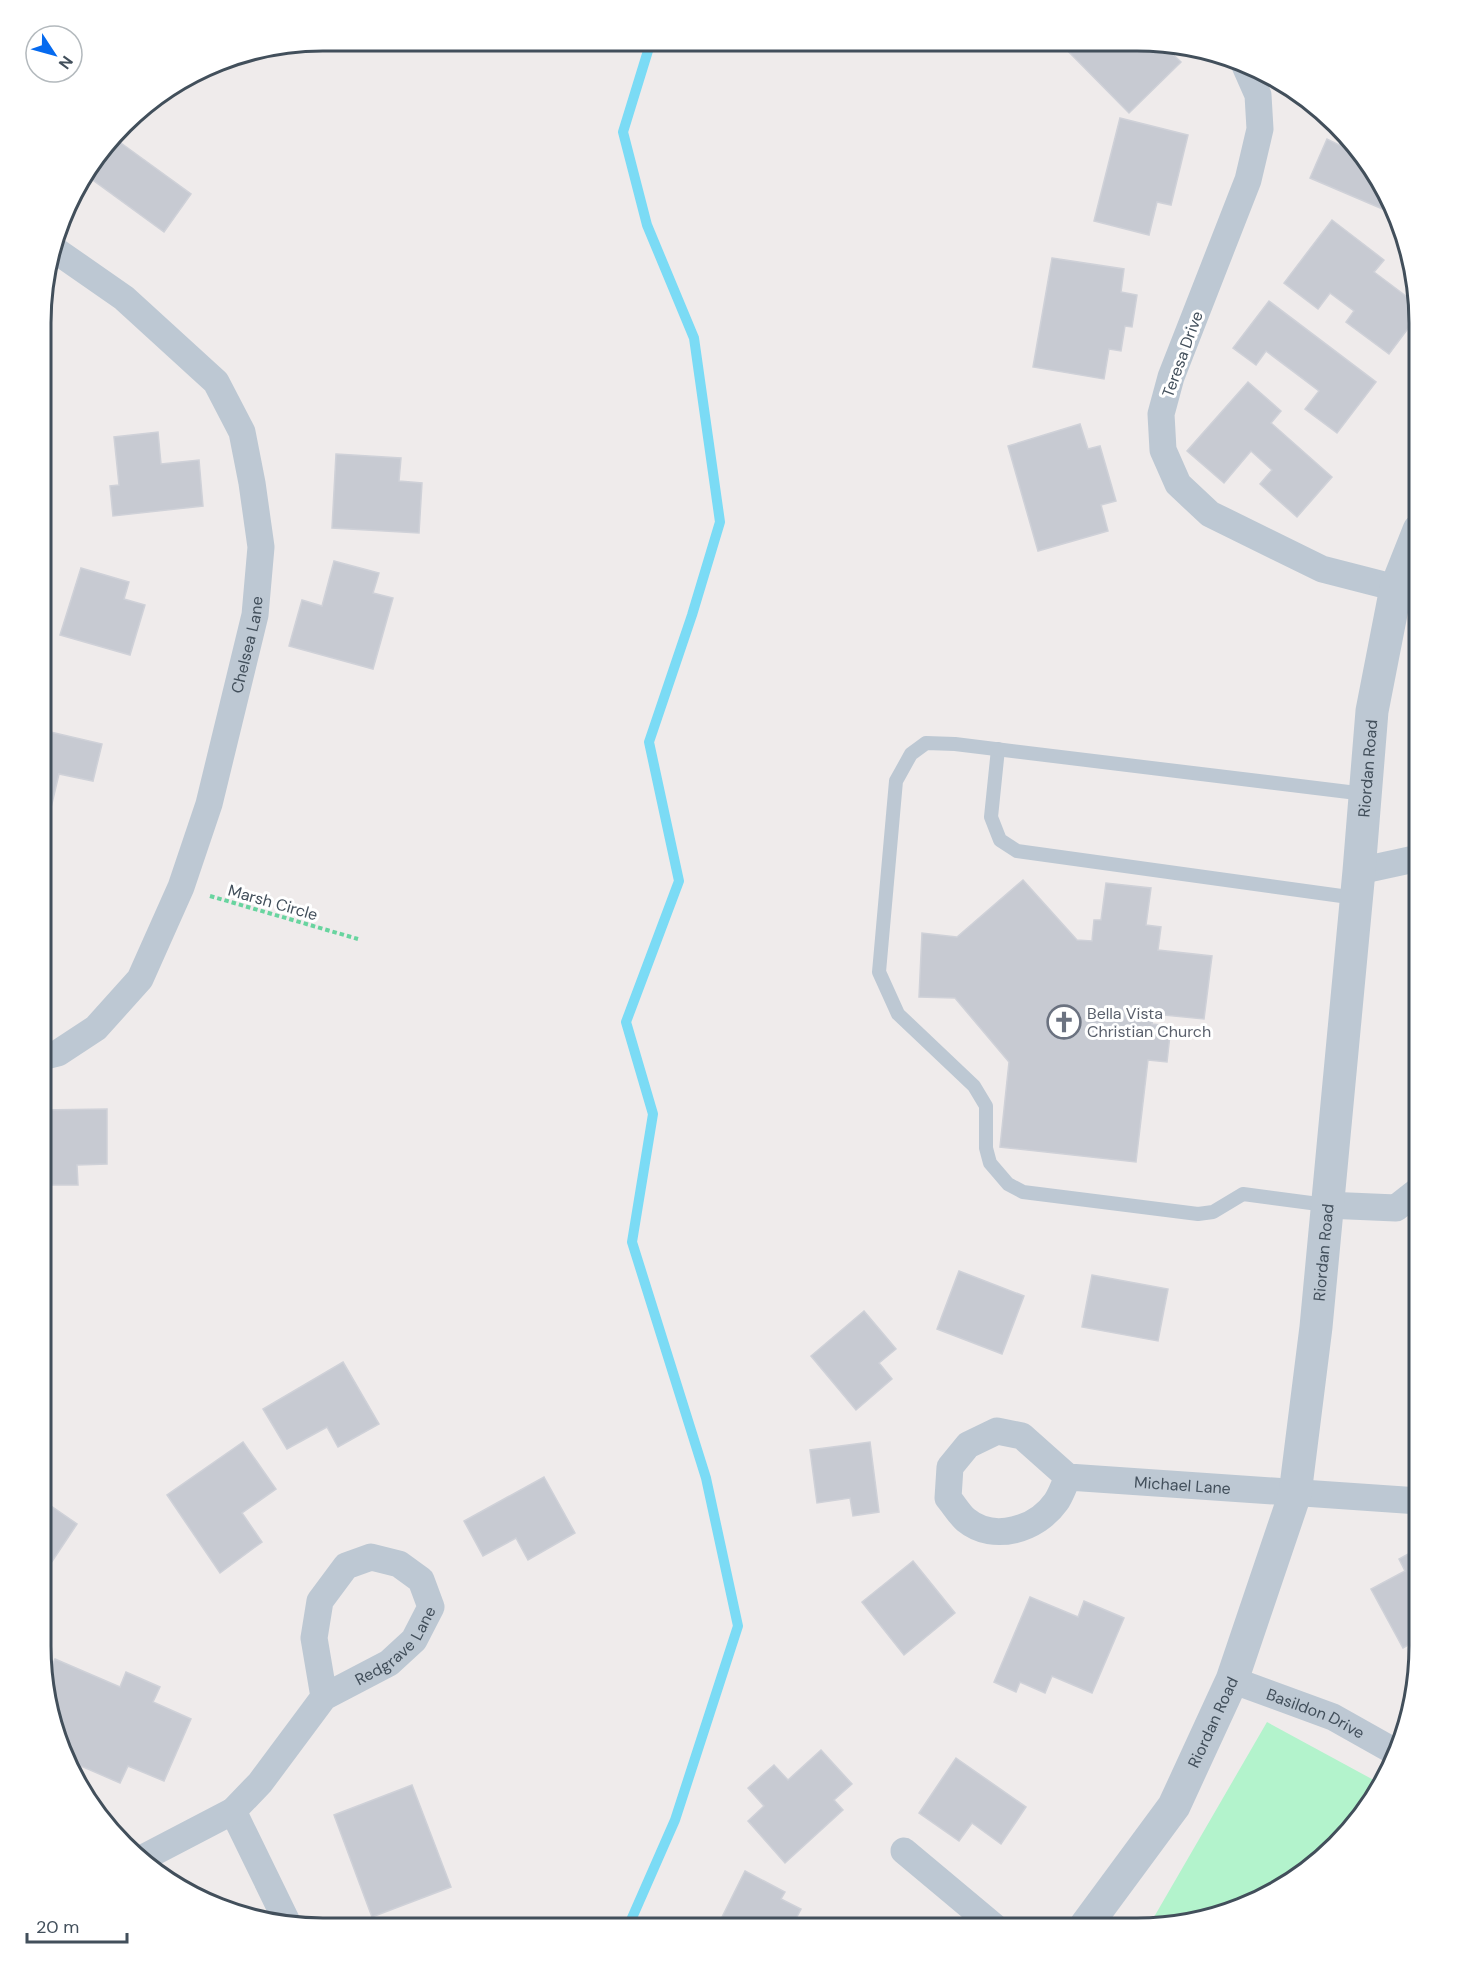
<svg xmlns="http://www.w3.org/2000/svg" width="1460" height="1969" font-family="'DM Sans',sans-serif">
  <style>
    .green { fill: #b3f3cc }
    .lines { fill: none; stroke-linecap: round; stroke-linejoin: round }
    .stream { stroke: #7bdbf5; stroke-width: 10 }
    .building { fill: #c7cad2; stroke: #cfd1d8; stroke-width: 1.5 }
    .path { stroke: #68d49f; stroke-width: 4; stroke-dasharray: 4.5 3; stroke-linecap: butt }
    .service { stroke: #bdc8d3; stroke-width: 14 }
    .minor { stroke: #bdc8d3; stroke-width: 27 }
    .tertiary { stroke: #bdc8d3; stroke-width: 33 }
    .labels { text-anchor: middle; stroke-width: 6; stroke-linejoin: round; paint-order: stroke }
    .street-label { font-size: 16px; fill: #424f5b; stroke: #fff }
    .worship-label { font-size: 16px; fill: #5b616d; stroke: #fff; text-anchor: start }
    .rim { fill: none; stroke: #424f5b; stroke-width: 3 }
  </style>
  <rect width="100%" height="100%" fill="#efebeb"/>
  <path class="green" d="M1267,1722L1381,1784L1372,1803L1324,1858L1262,1899L1143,1927L1154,1917Z"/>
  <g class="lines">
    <path class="stream" d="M628,1927L675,1820L738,1626L706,1478L632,1242L653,1114L626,1022L679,881L649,742L692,615L720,522L694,338L647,225L623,132L651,41"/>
  </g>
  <g class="building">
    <path d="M1060,43H1165L1163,45L1181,62L1129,113Z"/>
    <path d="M1120,118L1188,135L1171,205L1157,202L1149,235L1094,221Z"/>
    <path d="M114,138L191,194L164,232L86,175Z"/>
    <path d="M1342,138L1390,198L1394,214L1310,178L1327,139L1339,145Z"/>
    <path d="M1332,220L1384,260L1374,272L1415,303L1418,315L1389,354L1346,322L1354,311L1330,293L1318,309L1284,283Z"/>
    <path d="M1052,258L1124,269L1121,292L1137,295L1132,327L1125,326L1121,351L1109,349L1104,379L1033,367Z"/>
    <path d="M1269,301L1376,382L1337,433L1305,409L1319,391L1266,351L1256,365L1233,348Z"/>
    <path d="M1248,382L1281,411L1271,423L1332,477L1297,517L1260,484L1272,470L1251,451L1224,483L1187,451Z"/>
    <path d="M1080,424L1088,449L1100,446L1116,501L1101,505L1108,531L1038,551L1008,446Z"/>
    <path d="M158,432L161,464L199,460L203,506L113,516L110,486L119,485L114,437Z"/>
    <path d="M336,454L401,458L399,481L422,483L419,533L332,528Z"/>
    <path d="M334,561L379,573L373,593L393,598L373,669L289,646L302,600L322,606Z"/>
    <path d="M81,568L129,582L124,599L145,605L130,655L60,635Z"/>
    <path d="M42,730L102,744L93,781L59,774L49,816L42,814Z"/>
    <path d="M1023,880L1077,940L1092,941L1094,920H1101L1106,883L1151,888L1146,925L1161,927L1158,950L1212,956L1204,1019L1154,1014L1152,1024L1171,1026L1167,1062L1148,1060L1136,1162L1000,1147L1009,1062L955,998L919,997L922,933L957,937Z"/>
    <path d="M107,1109V1164L77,1165L78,1185H41V1110Z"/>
    <path d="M959,1271L1024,1296L1002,1354L937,1329Z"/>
    <path d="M1092,1275L1168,1289L1158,1341L1082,1327Z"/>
    <path d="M864,1311L896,1349L879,1363L892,1379L856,1410L811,1356Z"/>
    <path d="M343,1362L379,1424L338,1447L327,1427L287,1449L263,1409Z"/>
    <path d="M243,1442L276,1489L242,1513L262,1542L220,1573L167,1495Z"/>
    <path d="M870,1442L879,1512L853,1516L850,1498L817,1503L810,1450Z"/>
    <path d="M544,1477L575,1533L528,1560L516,1538L483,1556L464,1521Z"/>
    <path d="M41,1499L77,1524L41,1578Z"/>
    <path d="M1419,1548V1639L1403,1648L1371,1589L1405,1571L1399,1559Z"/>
    <path d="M913,1561L955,1613L904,1655L862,1602Z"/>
    <path d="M1030,1597L1078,1617L1084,1601L1124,1618L1092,1693L1052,1676L1045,1693L1020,1682L1016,1692L994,1682Z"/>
    <path d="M55,1659L120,1687L126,1672L160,1687L153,1702L191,1719L164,1781L128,1766L120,1783L67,1760L47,1677Z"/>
    <path d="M821,1750L852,1784L834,1800L843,1810L785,1863L748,1821L764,1806L748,1788L774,1765L788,1780Z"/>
    <path d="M956,1758L1026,1807L1001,1844L972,1823L959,1841L919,1813Z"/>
    <path d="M412,1785L451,1887L372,1917L334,1815Z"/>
    <path d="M745,1871L785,1892L781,1899L801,1909L791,1928L717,1927Z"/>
  </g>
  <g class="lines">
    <path class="path" d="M210,896L358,939"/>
    <g class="service">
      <path d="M998,749L991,817L1000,840L1017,851L1356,898"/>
      <path d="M1326,1205L1243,1194L1213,1212L1198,1214L1023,1192L1008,1184L990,1163L986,1148V1106L974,1086L898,1014L879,972L896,781L911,754L926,743L955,744L1365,794"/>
    </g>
    <g class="minor">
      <path d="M1243,61L1258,95L1260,129L1248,180L1171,377L1161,414L1163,450L1178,484L1210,514L1322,569L1396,588L1419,585"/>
      <path d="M1359,871L1419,858"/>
      <path id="s1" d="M42,1057L58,1053L96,1028L140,979L181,887L209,804L255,615L261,547L252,483L242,432L216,382L124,298L55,250"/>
      <path d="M1326,1205L1396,1208L1419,1190"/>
      <path id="s2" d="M1068,1477C1064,1485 1061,1495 1056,1502C1037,1529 994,1543 966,1520C959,1514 954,1505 948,1498L950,1467L968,1445L997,1431L1022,1436L1068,1477L1419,1501"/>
      <path id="s3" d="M1232,1680L1333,1717L1397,1753"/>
      <path d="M233,1811L289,1926"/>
      <path d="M904,1851L996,1928"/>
      <path id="s4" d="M141,1859L233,1811L260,1783L324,1697L389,1663L414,1640L431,1607L421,1580L399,1564L371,1557L346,1566L320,1601L314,1638L324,1697"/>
    </g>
    <path class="tertiary" id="s5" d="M1084,1928L1174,1806L1232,1680L1295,1494L1316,1327L1359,871L1372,711L1396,588L1419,530"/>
  </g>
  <defs>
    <g id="church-ring" transform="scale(1.725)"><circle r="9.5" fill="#fff" stroke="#6b7280" stroke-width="1.5"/><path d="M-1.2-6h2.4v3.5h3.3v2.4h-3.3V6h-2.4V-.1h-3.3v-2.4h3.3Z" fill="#6b7280"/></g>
  </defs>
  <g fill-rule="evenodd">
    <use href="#church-ring" x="1064" y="1022"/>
  </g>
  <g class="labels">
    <g class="street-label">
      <text transform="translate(1182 354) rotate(-70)" y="6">Teresa Drive</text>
      <text dy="6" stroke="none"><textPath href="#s1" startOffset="480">Chelsea Lane</textPath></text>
      <text dy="6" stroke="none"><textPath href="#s5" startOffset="1216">Riordan Road</textPath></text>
      <text transform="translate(273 902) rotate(16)" y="6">Marsh Circle</text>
      <text dy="6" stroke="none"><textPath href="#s5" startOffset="730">Riordan Road</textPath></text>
      <text dy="6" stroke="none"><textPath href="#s2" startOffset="452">Michael Lane</textPath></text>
      <text dy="6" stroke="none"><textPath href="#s4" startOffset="340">Redgrave Lane</textPath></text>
      <text dy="6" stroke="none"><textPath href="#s3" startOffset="90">Basildon Drive</textPath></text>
      <text dy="6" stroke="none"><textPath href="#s5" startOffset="244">Riordan Road</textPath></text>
    </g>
    <g class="worship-label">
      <text x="1087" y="1019">Bella Vista<tspan x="1087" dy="18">Christian Church</tspan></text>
    </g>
  </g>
  <path d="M0 0H1460V1969H0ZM323 51H1137A272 272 0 0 1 1409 323V1646A272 272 0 0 1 1137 1918H323A272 272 0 0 1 51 1646V323A272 272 0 0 1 323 51Z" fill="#fff" fill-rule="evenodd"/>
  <path class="rim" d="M323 51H1137A272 272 0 0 1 1409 323V1646A272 272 0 0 1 1137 1918H323A272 272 0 0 1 51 1646V323A272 272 0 0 1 323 51Z"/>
  <g transform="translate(54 54) rotate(126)"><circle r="28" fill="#ffffff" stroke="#b3b9bd" stroke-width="1.5"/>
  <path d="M0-4.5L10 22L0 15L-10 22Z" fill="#056aef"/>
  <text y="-9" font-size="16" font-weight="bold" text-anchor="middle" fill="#424f5b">N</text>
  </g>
  <path d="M27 1933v9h100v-9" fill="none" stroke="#424f5b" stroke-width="3"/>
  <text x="36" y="1933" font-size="18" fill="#424f5b" stroke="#ffffff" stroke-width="4.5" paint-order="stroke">20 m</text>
</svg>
